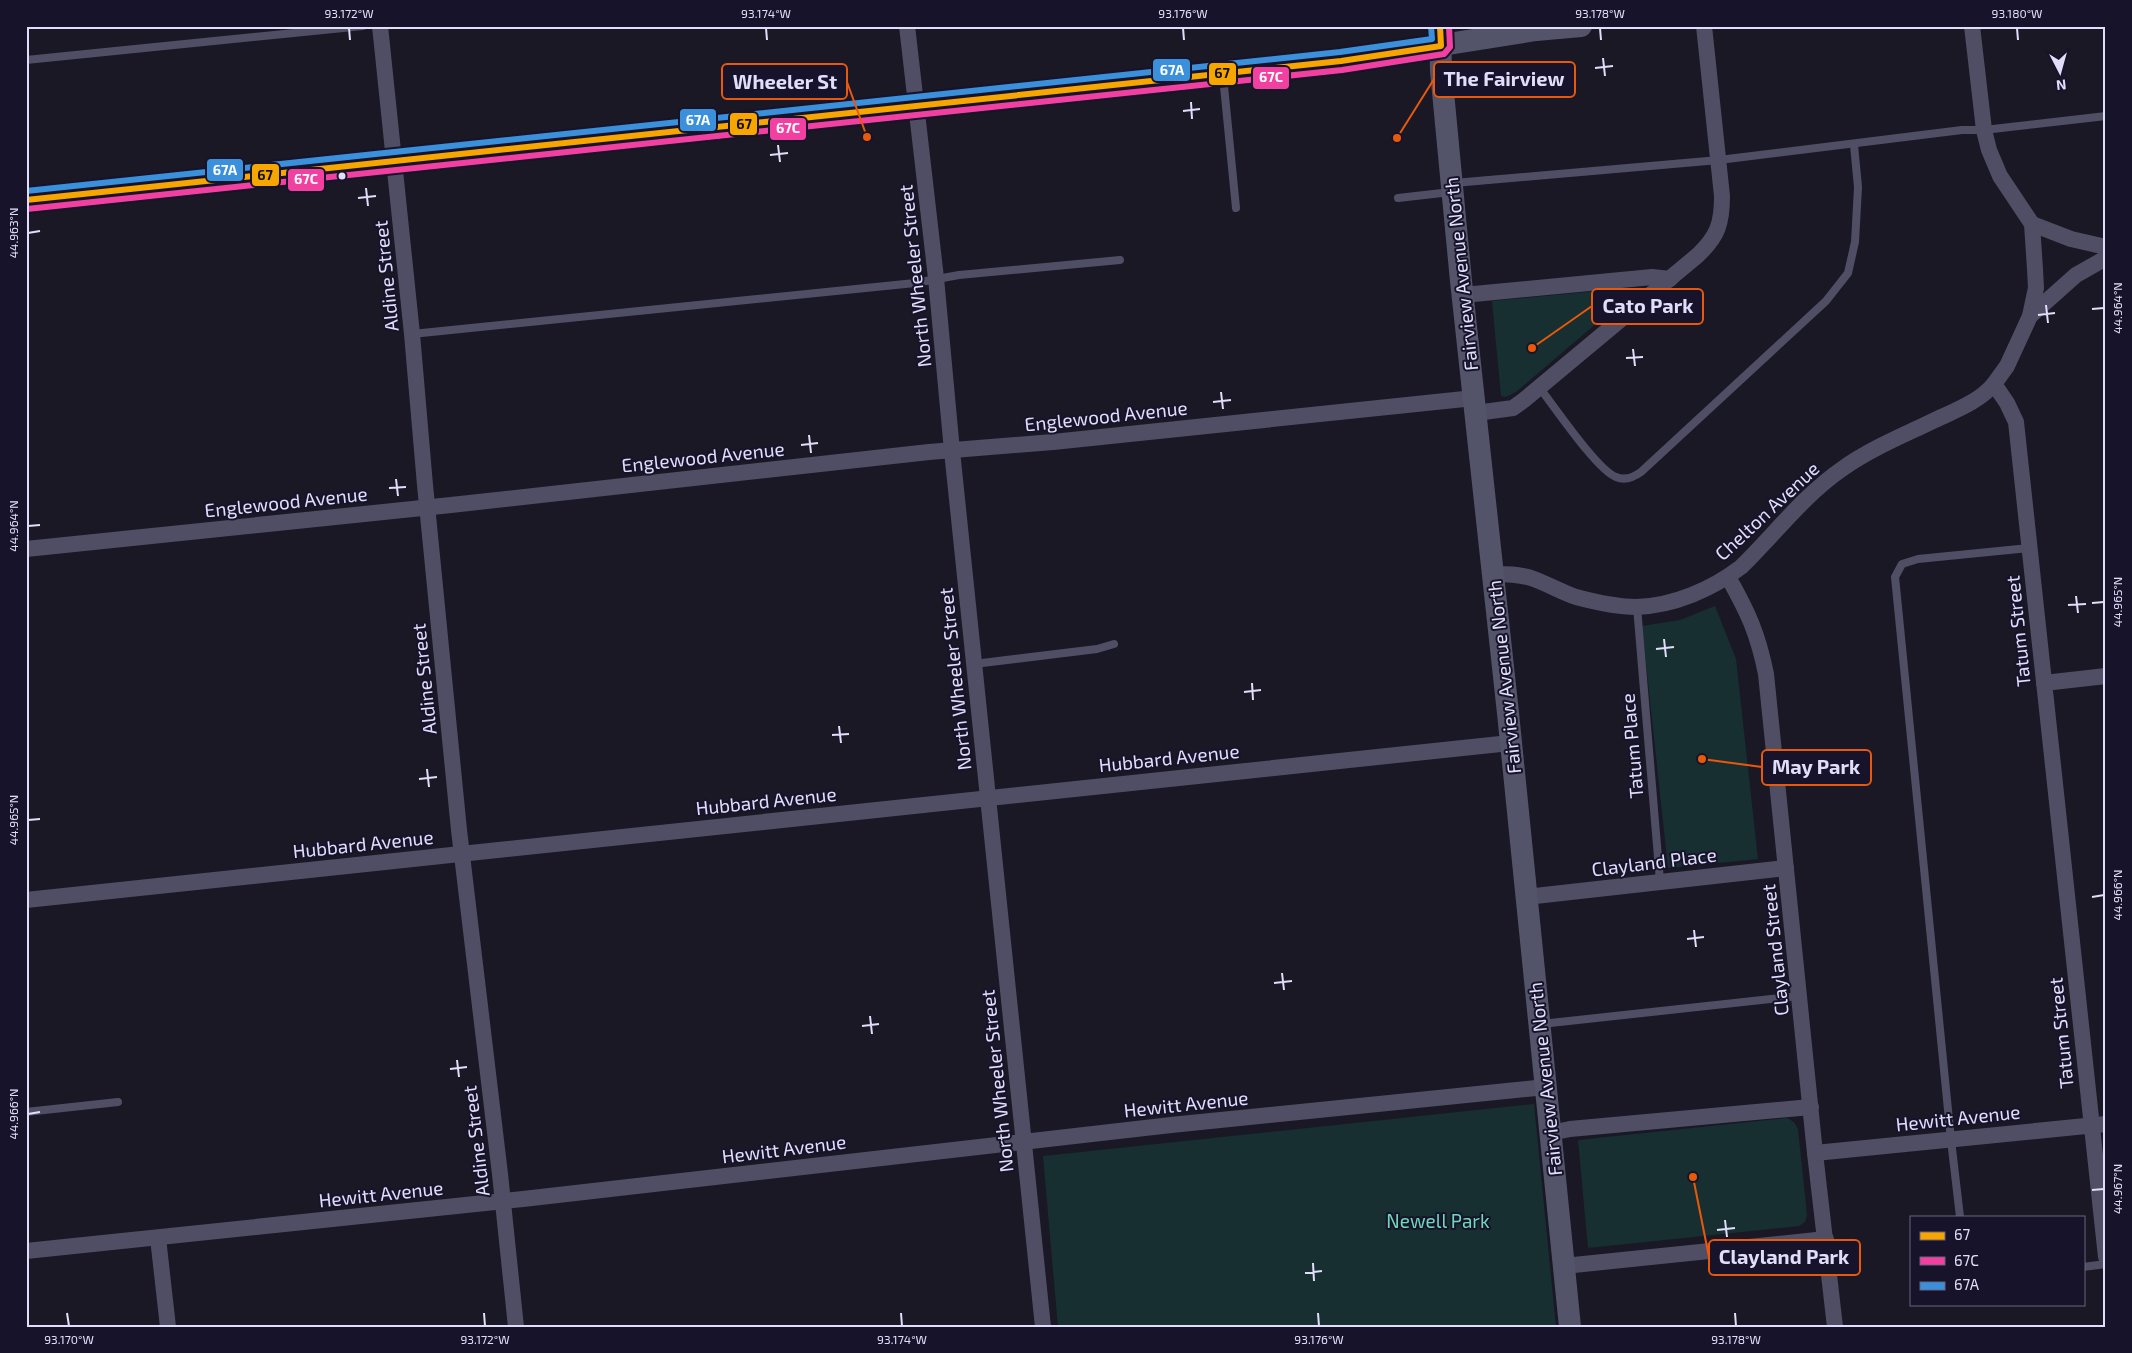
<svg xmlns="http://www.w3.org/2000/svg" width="2132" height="1353" font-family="'Exo 2',sans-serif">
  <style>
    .green { fill: #172f30 }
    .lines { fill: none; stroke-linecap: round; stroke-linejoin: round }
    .lane { stroke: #4f4e64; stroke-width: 8 }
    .street { stroke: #4f4e64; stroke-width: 16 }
    .secondary { stroke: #53536a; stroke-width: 22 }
    .bus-1-casing { stroke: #17132a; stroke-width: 10 }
    .bus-2-casing { stroke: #17132a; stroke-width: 10 }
    .bus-3-casing { stroke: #17132a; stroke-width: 10 }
    .bus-1 { stroke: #f7a600; stroke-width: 6 }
    .bus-2 { stroke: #f240a1; stroke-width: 6 }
    .bus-3 { stroke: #3a90db; stroke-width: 6 }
    .ticks { fill: none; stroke: #e1defc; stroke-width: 2 }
    .bus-dot { fill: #e1defc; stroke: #17132a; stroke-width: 2 }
    .labels { text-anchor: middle; stroke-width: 4; stroke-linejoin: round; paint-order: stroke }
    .street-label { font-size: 19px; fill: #e1defc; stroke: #17132a }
    .park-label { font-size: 19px; fill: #6fd8bb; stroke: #17132a }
    .leader { fill: none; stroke: #e8590c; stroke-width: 2 }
    .callout-dot { fill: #e8590c; stroke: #17132a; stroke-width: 2 }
    .callout { fill: #17132a; stroke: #e8590c; stroke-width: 2 }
    .callout-label { font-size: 20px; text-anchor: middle; font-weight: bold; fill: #e1defc }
    .line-badge { stroke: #17132a; stroke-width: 2 }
    .badge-label { font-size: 14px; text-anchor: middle; font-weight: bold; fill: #fff }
    .pale-badge-label { font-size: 14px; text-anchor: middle; font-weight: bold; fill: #111 }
    .neatline { fill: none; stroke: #e1defc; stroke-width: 2 }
    .ticks-label { font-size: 12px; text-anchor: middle; fill: #e1defc }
  </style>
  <rect width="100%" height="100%" fill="#1a1825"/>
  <g class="green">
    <path d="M1619,289L1623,291L1624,298L1619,304L1516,392L1506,397L1501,396L1492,301Z"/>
    <path d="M1715,606L1736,659L1758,859L1668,868L1642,626L1680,620Z"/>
    <path d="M1534,1104L1556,1327H1058L1043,1156Z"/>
    <path d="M1787,1118L1794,1122L1798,1129L1807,1215L1805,1222L1799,1226L1588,1248L1578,1140Z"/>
  </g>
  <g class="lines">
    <g class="lane">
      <path d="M26,60L363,26"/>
      <path d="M1223,76L1236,208"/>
      <path d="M1454,183L1719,160L1962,130H1984L2106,116"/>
      <path d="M1398,198L1451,192"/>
      <path d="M412,334L915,283L959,275L1120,260"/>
      <path d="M1539,387C1554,406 1597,470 1616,477C1625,481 1634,477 1641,472L1826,301L1848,273L1855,242L1858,187L1854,145"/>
      <path d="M1637,607L1660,881"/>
      <path d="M974,664L1097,649L1114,644"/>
      <path d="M1541,1024L1799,996"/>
      <path d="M26,1112L118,1102"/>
      <path d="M1960,1217L1951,1140L1895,577L1902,564L1918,559L2029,548"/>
      <path d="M2083,1267L2106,1264"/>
    </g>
    <g class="street">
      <path d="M380,26L412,334L425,485L459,830L500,1174L516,1327"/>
      <path d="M907,26L936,278L952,451L1043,1327"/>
      <path d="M1972,26L1984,130L1989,150L2000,176L2032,224L2035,269L2036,288L2030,316L2007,366L1994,384L2007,403L2016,422L2106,1257"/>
      <path d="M2032,224L2071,239L2106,247"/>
      <path d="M1463,295L1652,277L1670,279"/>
      <path d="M2030,316L2076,275L2106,258"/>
      <path d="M1476,413L1513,408L1524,400L1698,255C1718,236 1722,223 1722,196L1704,26"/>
      <path d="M26,549L451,505L929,452L1053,442L1474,398"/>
      <path d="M1493,574C1506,574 1518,574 1531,578C1546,583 1561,592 1576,597C1595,602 1617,607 1636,607C1674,606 1712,589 1741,567C1775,534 1803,496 1842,469C1870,449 1902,436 1933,421C1954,411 1979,402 1994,384"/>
      <path d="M1728,577C1748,612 1758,634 1766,674L1815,1153L1835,1327"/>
      <path d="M2044,683L2106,676"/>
      <path d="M1526,897L1786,868"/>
      <path d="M26,900L1510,743"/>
      <path d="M1551,1133L1570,1129L1811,1107"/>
      <path d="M1815,1153L2106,1124"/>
      <path d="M158,1238L168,1327"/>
      <path d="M26,1251L523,1199L1171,1125L1546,1087"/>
      <path d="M1564,1266L1826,1239"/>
    </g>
    <g class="secondary">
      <path d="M1440,26L1441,71L1461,281L1508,713L1570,1327"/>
      <path d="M26,200L1341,61L1536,30L1581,26"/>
    </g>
    <g class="bus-1-casing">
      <path id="bus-1" d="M26,200L1341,61L1441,46L1440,26"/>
    </g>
    <g class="bus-2-casing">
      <path id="bus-2" d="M27,209L1342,70L1444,54L1450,47L1449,26"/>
    </g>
    <g class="bus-3-casing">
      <path id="bus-3" d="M26,191L1340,52L1432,39L1431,26"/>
    </g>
    <use href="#bus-1" class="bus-1"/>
    <use href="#bus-2" class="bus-2"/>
    <use href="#bus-3" class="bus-3"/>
  </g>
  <path class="ticks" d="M349,28L350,40M766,28L767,40M1183,28L1184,40M1600,28L1601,40M2017,28L2018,40M1603,58L1605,76M1595,68L1613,66M1191,102L1192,119M1183,111L1200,109M778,145L780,162M770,155L788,153M366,188L368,206M358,198L376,196M28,233L40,231M2046,305L2048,323M2092,309L2104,308M2038,315L2055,313M1633,349L1635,366M1626,358L1643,357M1221,392L1223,409M1213,402L1231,400M809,435L811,453M801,445L818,443M396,479L398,496M389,488L406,487M28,526L40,525M2076,596L2078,613M2092,603L2104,602M2068,605L2086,604M1664,639L1666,657M1656,649L1674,647M1252,683L1253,700M1244,692L1261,690M839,726L841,743M832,735L849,734M427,769L429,787M419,779L437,777M28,820L40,819M2092,897L2104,895M1694,930L1696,947M1687,939L1704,937M1282,973L1284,990M1274,983L1292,981M870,1016L872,1034M862,1026L879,1024M457,1060L459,1077M450,1069L467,1067M28,1114L40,1112M2092,1190L2104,1189M1725,1220L1727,1237M1717,1230L1735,1228M1313,1263L1314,1281M1305,1273L1322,1271M67,1313L69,1326M484,1313L485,1326M901,1313L902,1326M1318,1313L1319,1326M1735,1313L1736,1326"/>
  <circle class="bus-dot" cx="342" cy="176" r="4.5"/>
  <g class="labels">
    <g class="street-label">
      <text transform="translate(1461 274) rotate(-96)" y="7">Fairview Avenue North</text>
      <text transform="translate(386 276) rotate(-96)" y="7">Aldine Street</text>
      <text transform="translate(915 276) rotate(-96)" y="7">North Wheeler Street</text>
      <text transform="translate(1106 416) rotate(-6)" y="7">Englewood Avenue</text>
      <text transform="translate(703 457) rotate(-6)" y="7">Englewood Avenue</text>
      <text transform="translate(286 502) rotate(-6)" y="7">Englewood Avenue</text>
      <text transform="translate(1767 511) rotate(-43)" y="7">Chelton Avenue</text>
      <text transform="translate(2018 631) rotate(-96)" y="7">Tatum Street</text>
      <text transform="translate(1504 677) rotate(-96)" y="7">Fairview Avenue North</text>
      <text transform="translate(424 679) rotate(-96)" y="7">Aldine Street</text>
      <text transform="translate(955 679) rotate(-96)" y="7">North Wheeler Street</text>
      <text transform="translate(1632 746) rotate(-95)" y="7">Tatum Place</text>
      <text transform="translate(1169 758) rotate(-6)" y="7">Hubbard Avenue</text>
      <text transform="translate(766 801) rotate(-6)" y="7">Hubbard Avenue</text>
      <text transform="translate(363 844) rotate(-6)" y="7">Hubbard Avenue</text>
      <text transform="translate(1654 862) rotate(-7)" y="7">Clayland Place</text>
      <text transform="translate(1775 950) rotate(-96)" y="7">Clayland Street</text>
      <text transform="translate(2061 1033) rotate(-96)" y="7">Tatum Street</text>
      <text transform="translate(1545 1079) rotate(-96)" y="7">Fairview Avenue North</text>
      <text transform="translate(997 1081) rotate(-96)" y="7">North Wheeler Street</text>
      <text transform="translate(1186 1104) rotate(-6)" y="7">Hewitt Avenue</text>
      <text transform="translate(1958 1118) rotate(-6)" y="7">Hewitt Avenue</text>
      <text transform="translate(476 1141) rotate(-97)" y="7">Aldine Street</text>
      <text transform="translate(784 1149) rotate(-7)" y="7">Hewitt Avenue</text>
      <text transform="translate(381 1194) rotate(-6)" y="7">Hewitt Avenue</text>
    </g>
    <g class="park-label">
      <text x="1438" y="1228">Newell Park</text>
    </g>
  </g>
  <path class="leader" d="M1397 138L1434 79M867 137L847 82M1532 348L1592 306M1702 759L1762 767M1693 1177L1709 1257"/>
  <g class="callout-dot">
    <circle cx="1397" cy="138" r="5"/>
    <circle cx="867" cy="137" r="5"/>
    <circle cx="1532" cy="348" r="5"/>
    <circle cx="1702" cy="759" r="5"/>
    <circle cx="1693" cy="1177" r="5"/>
  </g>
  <g class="callout">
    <rect x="1434" y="62" width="141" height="35" rx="5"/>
    <rect x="722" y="64" width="125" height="35" rx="5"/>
    <rect x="1592" y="289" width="111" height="35" rx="5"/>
    <rect x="1762" y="750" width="109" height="35" rx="5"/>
    <rect x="1709" y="1240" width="151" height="35" rx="5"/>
  </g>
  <g class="callout-label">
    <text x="1504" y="86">The Fairview</text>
    <text x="785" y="89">Wheeler St</text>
    <text x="1648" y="313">Cato Park</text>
    <text x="1816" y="774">May Park</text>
    <text x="1784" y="1264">Clayland Park</text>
  </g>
  <g class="line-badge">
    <rect x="1152" y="58" width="39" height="24" rx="5" fill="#3a90db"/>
    <rect x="1208" y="62" width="29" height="24" rx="5" fill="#f7a600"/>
    <rect x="1252" y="66" width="38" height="24" rx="5" fill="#f240a1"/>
    <rect x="679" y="108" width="38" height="24" rx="5" fill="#3a90db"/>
    <rect x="729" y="112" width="29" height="24" rx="5" fill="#f7a600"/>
    <rect x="769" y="117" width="38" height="24" rx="5" fill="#f240a1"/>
    <rect x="206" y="158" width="38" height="24" rx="5" fill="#3a90db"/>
    <rect x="251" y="163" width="29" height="24" rx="5" fill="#f7a600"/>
    <rect x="287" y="168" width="38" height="24" rx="5" fill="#f240a1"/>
  </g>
  <g class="badge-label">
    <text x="1172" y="75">67A</text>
    <text x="1271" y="82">67C</text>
    <text x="698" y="125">67A</text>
    <text x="788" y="133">67C</text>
    <text x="225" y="175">67A</text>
    <text x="306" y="184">67C</text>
  </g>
  <g class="pale-badge-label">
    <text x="1222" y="78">67</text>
    <text x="744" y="129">67</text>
    <text x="265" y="180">67</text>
  </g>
  <rect width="2132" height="1353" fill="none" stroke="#17132a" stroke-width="55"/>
  <rect x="1910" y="1216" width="175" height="90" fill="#17132a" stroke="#68647e"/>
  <rect x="1920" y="1232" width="25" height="8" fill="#f7a600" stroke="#68647e"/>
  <text x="1954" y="1240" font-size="15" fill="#e1defc">67</text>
  <rect x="1920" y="1257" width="25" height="8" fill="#f240a1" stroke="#68647e"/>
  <text x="1954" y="1266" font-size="15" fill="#e1defc">67C</text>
  <rect x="1920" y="1282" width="25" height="8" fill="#3a90db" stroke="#68647e"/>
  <text x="1954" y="1290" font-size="15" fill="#e1defc">67A</text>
  <g transform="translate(2060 72) rotate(174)" stroke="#17132a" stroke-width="4" paint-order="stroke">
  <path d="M0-4L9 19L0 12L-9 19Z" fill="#e1defc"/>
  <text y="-8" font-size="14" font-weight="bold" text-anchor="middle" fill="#e1defc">N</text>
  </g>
  <rect x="28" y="28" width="2076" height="1298" class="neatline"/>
  <g class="ticks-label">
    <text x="349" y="18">93.172°W</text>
    <text x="766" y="18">93.174°W</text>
    <text x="1183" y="18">93.176°W</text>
    <text x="1600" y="18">93.178°W</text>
    <text x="2017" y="18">93.180°W</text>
    <text transform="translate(14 233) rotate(-90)" y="4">44.963°N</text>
    <text transform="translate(2118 308) rotate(-90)" y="4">44.964°N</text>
    <text transform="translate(14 526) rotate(-90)" y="4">44.964°N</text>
    <text transform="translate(2118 602) rotate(-90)" y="4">44.965°N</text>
    <text transform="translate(14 820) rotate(-90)" y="4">44.965°N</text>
    <text transform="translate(2118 895) rotate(-90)" y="4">44.966°N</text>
    <text transform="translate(14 1114) rotate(-90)" y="4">44.966°N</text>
    <text transform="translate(2118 1189) rotate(-90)" y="4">44.967°N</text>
    <text x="69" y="1344">93.170°W</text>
    <text x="485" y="1344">93.172°W</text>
    <text x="902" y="1344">93.174°W</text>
    <text x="1319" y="1344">93.176°W</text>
    <text x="1736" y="1344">93.178°W</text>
  </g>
</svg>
